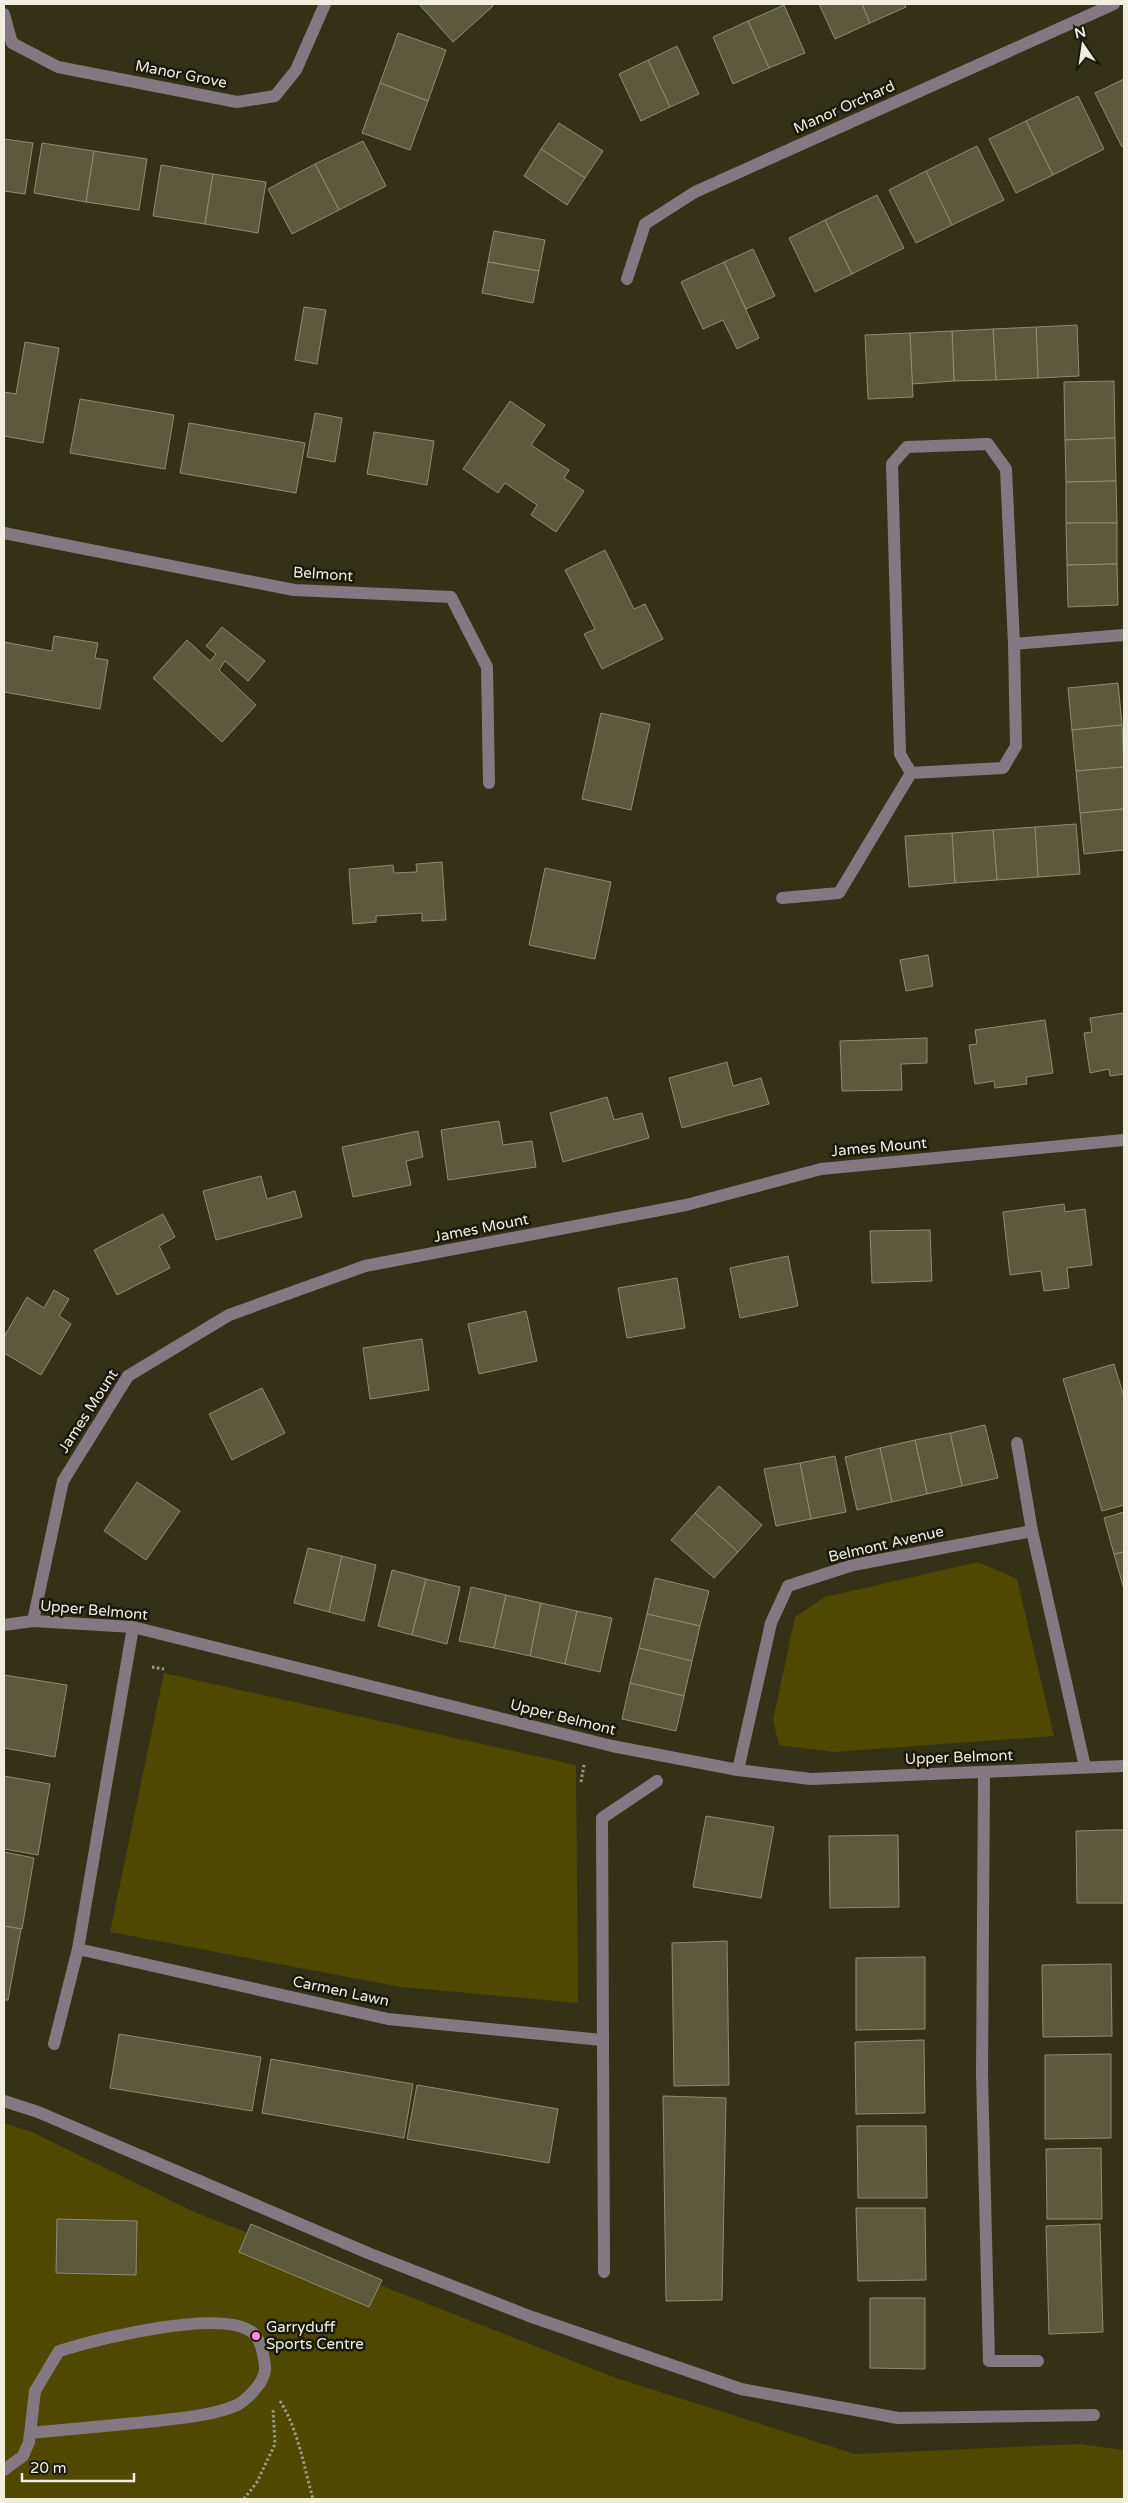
<svg xmlns="http://www.w3.org/2000/svg" width="1128" height="2503" font-family="'Varela Round',sans-serif">
  <style>
    .green { fill: #4e4800 }
    .building { fill: #5c5a3d; stroke: #8e8d6e }
    .lines { fill: none; stroke-linecap: round; stroke-linejoin: round }
    .path { stroke: #9a9983; stroke-width: 3; stroke-dasharray: 2.5 2.5; stroke-linecap: butt }
    .minor { stroke: #847982; stroke-width: 12 }
    .poi-dot { fill: #f888e9; stroke: #1a190d; stroke-width: 2 }
    .labels { text-anchor: middle; stroke-width: 5; stroke-linejoin: round; paint-order: stroke }
    .street-label { font-size: 15px; fill: #f0efdf; stroke: #1a190d }
    .poi-label { font-size: 15px; fill: #f0efdf; stroke: #1a190d; text-anchor: start }
  </style>
  <rect width="100%" height="100%" fill="#343216"/>
  <g class="green">
    <path d="M978,1562L1017,1579L1054,1736L834,1752L779,1745L773,1720L795,1617L825,1597Z"/>
    <path d="M164,1673L576,1765L578,2003L401,1987L110,1932Z"/>
    <path d="M4,2123L32,2132L192,2211L616,2378L855,2454L1080,2444L1124,2450V2499H4Z"/>
  </g>
  <g class="building">
    <path d="M419,4H491L493,6L453,42Z"/>
    <path d="M819,4H862L870,23L835,39Z"/>
    <path d="M862,4H905L906,7L870,23Z"/>
    <path d="M784,5L805,53L769,68L748,21Z"/>
    <path d="M748,21L769,68L733,84L713,37Z"/>
    <path d="M398,33L446,50L428,101L380,83Z"/>
    <path d="M677,46L699,94L670,107L648,60Z"/>
    <path d="M648,60L670,107L641,121L619,74Z"/>
    <path d="M1124,79V146L1122,147L1095,93Z"/>
    <path d="M380,83L428,101L410,150L362,133Z"/>
    <path d="M1078,96L1104,149L1053,175L1026,121Z"/>
    <path d="M1026,121L1053,175L1016,193L989,139Z"/>
    <path d="M559,123L603,151L585,178L541,149Z"/>
    <path d="M4,139L33,143L25,194L4,191Z"/>
    <path d="M363,141L386,186L339,210L315,164Z"/>
    <path d="M42,143L94,151L86,202L34,193Z"/>
    <path d="M977,146L1004,200L952,225L926,171Z"/>
    <path d="M541,149L585,178L567,205L524,176Z"/>
    <path d="M94,151L147,159L139,210L86,202Z"/>
    <path d="M315,164L339,210L292,234L268,189Z"/>
    <path d="M161,165L213,174L205,224L153,216Z"/>
    <path d="M926,171L952,225L916,243L889,190Z"/>
    <path d="M213,174L266,182L258,233L205,224Z"/>
    <path d="M877,195L904,248L852,274L825,220Z"/>
    <path d="M825,220L852,274L815,292L789,238Z"/>
    <path d="M494,231L545,240L539,271L488,262Z"/>
    <path d="M753,249L775,296L746,309L724,262Z"/>
    <path d="M488,262L539,271L533,303L482,293Z"/>
    <path d="M724,262L759,338L737,349L723,320L703,329L681,282Z"/>
    <path d="M304,307L326,310L317,364L295,360Z"/>
    <path d="M1077,325L1079,376L1038,378L1036,327Z"/>
    <path d="M1036,327L1038,378L996,380L993,329Z"/>
    <path d="M993,329L996,380L954,381L952,331Z"/>
    <path d="M952,331L954,381L912,384L910,333Z"/>
    <path d="M910,333L913,397L868,399L865,335Z"/>
    <path d="M25,342L59,348L43,443L4,436V392L16,394Z"/>
    <path d="M1114,381L1115,438L1065,440L1064,382Z"/>
    <path d="M80,399L174,415L165,469L70,453Z"/>
    <path d="M510,401L545,425L531,445L569,470L564,478L584,491L556,532L531,515L537,505L505,483L498,493L463,469Z"/>
    <path d="M315,413L342,418L335,462L307,457Z"/>
    <path d="M189,423L305,443L296,493L180,473Z"/>
    <path d="M374,432L434,441L427,485L367,474Z"/>
    <path d="M1115,438L1116,481L1066,482L1065,440Z"/>
    <path d="M1116,481L1117,523H1066V482Z"/>
    <path d="M1066,523H1117V564L1067,565Z"/>
    <path d="M605,550L634,609L645,604L663,639L602,669L584,634L595,629L565,570Z"/>
    <path d="M1117,564L1118,605L1068,607L1067,565Z"/>
    <path d="M222,627L265,661L248,681L225,661L219,670L256,705L222,742L153,678L187,640L210,661L216,654L206,646Z"/>
    <path d="M54,636L98,643L95,658L108,660L100,709L4,692V642L52,651Z"/>
    <path d="M1118,683L1122,725L1072,730L1068,688Z"/>
    <path d="M601,713L650,724L631,810L582,799Z"/>
    <path d="M1122,725L1124,767L1076,771L1072,730Z"/>
    <path d="M1124,767V809L1080,813L1076,771Z"/>
    <path d="M1124,809V850L1084,854L1080,813Z"/>
    <path d="M1076,824L1080,874L1038,877L1035,827Z"/>
    <path d="M1035,827L1038,877L997,880L993,830Z"/>
    <path d="M993,830L997,880L955,883L952,833Z"/>
    <path d="M952,833L955,883L909,887L905,836Z"/>
    <path d="M442,862L446,920L422,921V913L376,916V922L353,924L349,869L393,865L394,873L417,872L416,864Z"/>
    <path d="M545,868L611,882L595,959L529,945Z"/>
    <path d="M928,955L933,986L906,991L900,960Z"/>
    <path d="M1124,1013V1074L1110,1076L1109,1069L1090,1073L1084,1033L1092,1032L1090,1018Z"/>
    <path d="M1045,1020L1053,1073L1026,1077L1027,1084L995,1088L994,1081L975,1084L969,1045L977,1044L975,1030Z"/>
    <path d="M927,1038V1063L901,1064L902,1090L842,1091L840,1041Z"/>
    <path d="M727,1062L733,1086L761,1078L769,1104L682,1128L669,1078Z"/>
    <path d="M607,1097L614,1120L642,1113L649,1138L563,1162L550,1113Z"/>
    <path d="M499,1121L503,1145L532,1141L536,1167L448,1180L441,1130Z"/>
    <path d="M418,1131L423,1157L406,1161L411,1185L353,1197L342,1147Z"/>
    <path d="M261,1176L267,1199L295,1191L302,1217L216,1240L203,1191Z"/>
    <path d="M1064,1204L1065,1212L1085,1209L1092,1265L1067,1268L1069,1288L1044,1291L1041,1271L1010,1275L1003,1212Z"/>
    <path d="M163,1214L175,1237L159,1246L170,1268L117,1295L94,1250Z"/>
    <path d="M930,1230L932,1281L872,1283L870,1231Z"/>
    <path d="M788,1256L798,1306L740,1318L730,1268Z"/>
    <path d="M677,1278L685,1328L627,1338L618,1288Z"/>
    <path d="M54,1290L69,1299L59,1316L71,1324L41,1375L4,1353V1337L27,1297L44,1308Z"/>
    <path d="M526,1311L537,1361L479,1374L468,1324Z"/>
    <path d="M422,1339L429,1390L370,1399L363,1348Z"/>
    <path d="M1114,1364L1124,1397V1505L1102,1511L1063,1379Z"/>
    <path d="M262,1388L285,1433L232,1460L209,1414Z"/>
    <path d="M985,1425L998,1478L962,1486L950,1433Z"/>
    <path d="M950,1433L962,1486L927,1494L915,1440Z"/>
    <path d="M915,1440L927,1494L892,1502L880,1448Z"/>
    <path d="M880,1448L892,1502L857,1510L845,1457Z"/>
    <path d="M835,1456L846,1512L811,1519L800,1463Z"/>
    <path d="M800,1463L811,1519L776,1526L764,1469Z"/>
    <path d="M137,1482L180,1511L146,1560L104,1531Z"/>
    <path d="M719,1486L762,1525L738,1552L695,1513Z"/>
    <path d="M1124,1512V1552L1114,1554L1104,1518Z"/>
    <path d="M695,1513L738,1552L714,1578L671,1540Z"/>
    <path d="M308,1548L342,1556L329,1612L294,1603Z"/>
    <path d="M1124,1552V1589L1114,1554Z"/>
    <path d="M342,1556L376,1565L364,1621L329,1612Z"/>
    <path d="M392,1570L426,1579L412,1635L378,1626Z"/>
    <path d="M655,1578L709,1591L700,1626L647,1614Z"/>
    <path d="M426,1579L460,1587L447,1644L412,1635Z"/>
    <path d="M471,1587L506,1595L494,1648L459,1641Z"/>
    <path d="M506,1595L541,1603L530,1656L494,1648Z"/>
    <path d="M541,1603L577,1611L565,1664L530,1656Z"/>
    <path d="M577,1611L612,1618L600,1672L565,1664Z"/>
    <path d="M647,1614L700,1626L692,1661L639,1648Z"/>
    <path d="M639,1648L692,1661L684,1696L630,1683Z"/>
    <path d="M4,1675L67,1685L55,1757L4,1748Z"/>
    <path d="M630,1683L684,1696L676,1731L622,1719Z"/>
    <path d="M4,1776L50,1784L38,1855L4,1849Z"/>
    <path d="M706,1816L774,1827L761,1898L693,1887Z"/>
    <path d="M1111,1830H1124V1903H1077L1076,1831Z"/>
    <path d="M898,1835L899,1907L830,1908L829,1836Z"/>
    <path d="M4,1852L34,1858L22,1929L4,1926Z"/>
    <path d="M4,1926L21,1929L8,2000H4Z"/>
    <path d="M727,1941L729,2085L674,2086L672,1943Z"/>
    <path d="M925,1957V2029L856,2030V1958Z"/>
    <path d="M1111,1964L1112,2036L1043,2037L1042,1965Z"/>
    <path d="M119,2034L261,2057L252,2111L110,2088Z"/>
    <path d="M924,2040L925,2113L856,2114L855,2042Z"/>
    <path d="M1111,2054V2138L1045,2139V2055Z"/>
    <path d="M271,2059L413,2084L404,2138L262,2113Z"/>
    <path d="M417,2085L558,2109L549,2163L407,2139Z"/>
    <path d="M663,2096L726,2098L722,2300L666,2301Z"/>
    <path d="M857,2126H926L927,2198H858Z"/>
    <path d="M1101,2148L1102,2219H1047L1046,2149Z"/>
    <path d="M856,2208H925L926,2280L858,2281Z"/>
    <path d="M57,2219L137,2221L136,2275L56,2273Z"/>
    <path d="M251,2224L382,2280L369,2307L239,2252Z"/>
    <path d="M1100,2224L1103,2332L1049,2334L1046,2226Z"/>
    <path d="M870,2298H925V2369L870,2368Z"/>
  </g>
  <g class="lines">
    <g class="path">
      <path d="M152,1667L164,1669"/>
      <path d="M581,1782L584,1765"/>
      <path d="M280,2401C298,2429 304,2467 313,2499"/>
      <path d="M244,2499L257,2482L275,2444L273,2408"/>
    </g>
    <g class="minor">
      <path d="M4,14L12,43L58,67L237,102L275,96L296,70L325,4"/>
      <path d="M627,279L645,224L695,192L1114,4"/>
      <path d="M988,444L1006,469L1014,644L1016,746L1003,768L911,773L900,754L892,464L907,447Z"/>
      <path d="M4,533L294,590L451,597L487,667L489,783"/>
      <path d="M1014,644L1124,635"/>
      <path d="M782,898L839,893L911,773"/>
      <path d="M1017,1443L1032,1531L1085,1767"/>
      <path d="M33,1621L63,1481L128,1376L229,1315L365,1266L686,1205L821,1169L1124,1140"/>
      <path d="M4,1625L33,1621L133,1627L612,1746L738,1770L811,1779L1124,1766"/>
      <path d="M738,1770L771,1623L788,1586L853,1565L1032,1531"/>
      <path d="M984,1772L982,2074L989,2361H1038"/>
      <path d="M78,1949L388,2019L602,2040"/>
      <path d="M54,2044L78,1949L133,1627"/>
      <path d="M4,2101L38,2112L368,2253L529,2316L741,2389L898,2418L1094,2415"/>
      <path d="M604,2272L602,1818L657,1781"/>
      <path d="M4,2470L23,2456L29,2442L35,2391L59,2351C98,2339 220,2308 252,2332C261,2339 264,2357 265,2367C266,2381 248,2399 237,2405C213,2416 173,2419 147,2422C108,2426 69,2429 30,2433"/>
    </g>
  </g>
  <circle class="poi-dot" cx="256" cy="2336" r="5"/>
  <g class="labels">
    <g class="street-label">
      <text transform="translate(181 74) rotate(11)" y="5">Manor Grove</text>
      <text transform="translate(844 107) rotate(-24)" y="5">Manor Orchard</text>
      <text transform="translate(323 574) rotate(4)" y="5">Belmont</text>
      <text transform="translate(879 1147) rotate(-5)" y="5">James Mount</text>
      <text transform="translate(481 1228) rotate(-11)" y="5">James Mount</text>
      <text transform="translate(88 1411) rotate(-57)" y="5">James Mount</text>
      <text transform="translate(886 1544) rotate(-13)" y="5">Belmont Avenue</text>
      <text transform="translate(94 1610) rotate(5)" y="5">Upper Belmont</text>
      <text transform="translate(563 1717) rotate(14)" y="5">Upper Belmont</text>
      <text transform="translate(959 1757) rotate(-2)" y="5">Upper Belmont</text>
      <text transform="translate(341 1991) rotate(12)" y="5">Carmen Lawn</text>
    </g>
    <g class="poi-label">
      <text x="266" y="2332">Garryduff<tspan x="266" dy="17">Sports Centre</tspan></text>
    </g>
  </g>
  <rect width="1128" height="2503" fill="none" stroke="#f0efdf" stroke-width="10"/>
  <g transform="translate(1083 45) rotate(347)" stroke="#1a190d" stroke-width="4" paint-order="stroke">
  <path d="M0-4L9 19L0 12L-9 19Z" fill="#f0efdf"/>
  <text y="-8" font-size="14" font-weight="bold" text-anchor="middle" fill="#f0efdf">N</text>
  </g>
  <path d="M22 2473v8h112v-8" fill="none" stroke="#f0efdf" stroke-width="2.5"/>
  <text x="30" y="2473" font-size="15" fill="#f0efdf" stroke="#1a190d" stroke-width="4" paint-order="stroke">20 m</text>
</svg>
